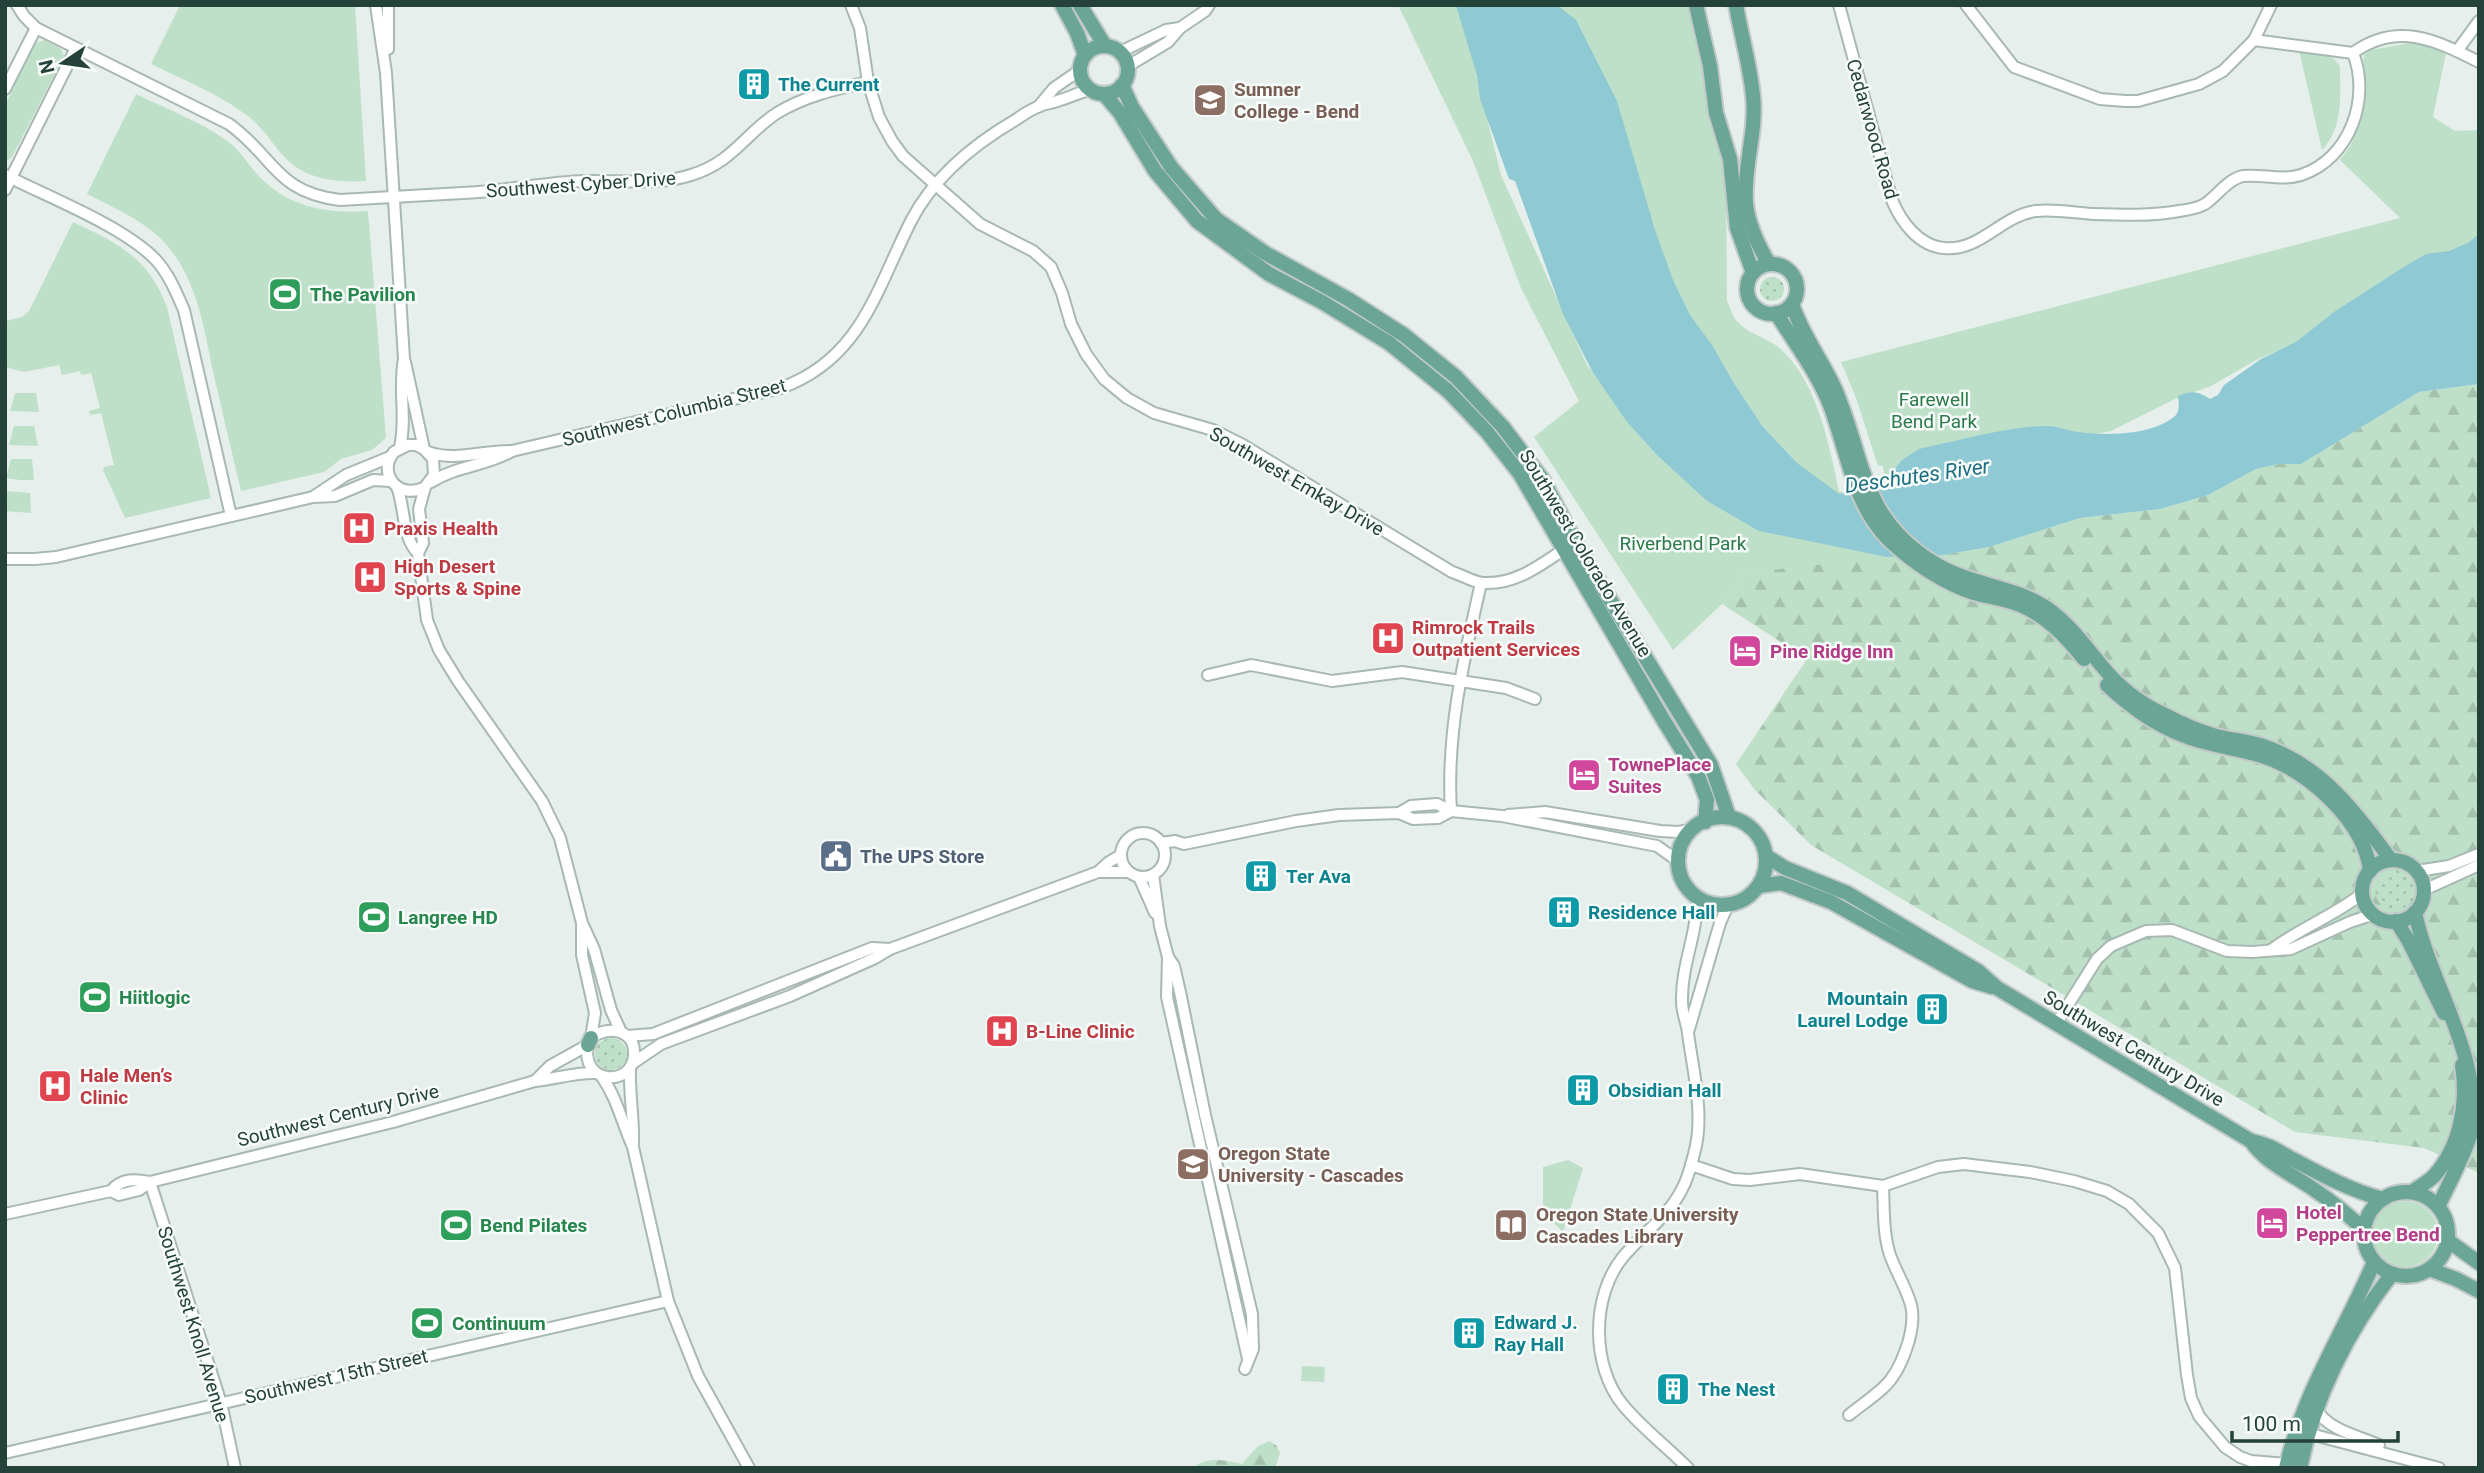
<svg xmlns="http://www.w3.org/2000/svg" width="2484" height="1473" font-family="Roboto,sans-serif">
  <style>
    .green { fill: #bfe0c8 }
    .forest { fill: url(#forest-firs) }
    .garden { fill: url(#garden-dots) }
    .water { fill: #8ec9d4 }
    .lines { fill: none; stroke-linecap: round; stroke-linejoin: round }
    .minor-casing { stroke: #a8b8b2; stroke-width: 14 }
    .major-casing { stroke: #c2cac8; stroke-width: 18 }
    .minor { stroke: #fff; stroke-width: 10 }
    .major { stroke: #6aa596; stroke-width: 14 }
    .labels { text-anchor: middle; stroke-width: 5; stroke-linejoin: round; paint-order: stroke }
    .culture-label { font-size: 19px; font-weight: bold; fill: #0d838f; stroke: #f7fbf9; text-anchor: start }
    .education-label { font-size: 19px; font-weight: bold; fill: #785e54; stroke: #f7fbf9; text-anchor: start }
    .street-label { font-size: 19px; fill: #24423a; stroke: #f7fbf9 }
    .leisure-label { font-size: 19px; font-weight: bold; fill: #27864d; stroke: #f7fbf9; text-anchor: start }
    .park-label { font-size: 19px; fill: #2d7a4b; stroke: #f7fbf9 }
    .health-label { font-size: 19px; font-weight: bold; fill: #be3a42; stroke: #f7fbf9; text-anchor: start }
    .hotel-label { font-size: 19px; font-weight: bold; fill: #b23c85; stroke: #f7fbf9; text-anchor: start }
    .service-label { font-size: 19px; font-weight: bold; fill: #4e5e75; stroke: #f7fbf9; text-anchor: start }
    .water-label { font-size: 21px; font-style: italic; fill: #1c6f80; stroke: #f7fbf9 }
  </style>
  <defs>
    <pattern id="forest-firs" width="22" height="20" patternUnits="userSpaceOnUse" patternTransform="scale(1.75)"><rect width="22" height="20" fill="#bfe0c8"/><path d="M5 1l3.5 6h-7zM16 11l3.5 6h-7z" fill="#a4c1ad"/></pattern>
    <pattern id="garden-dots" width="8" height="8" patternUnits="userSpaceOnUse" patternTransform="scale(1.75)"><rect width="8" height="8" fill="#bfe0c8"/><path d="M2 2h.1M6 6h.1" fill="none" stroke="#a4c1ad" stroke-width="1.8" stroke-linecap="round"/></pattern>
  </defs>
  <rect width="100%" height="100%" fill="#e6efeb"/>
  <g class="green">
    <path d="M180,5H355L366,181C333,183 301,179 279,151C267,136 258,122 242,112C215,92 181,79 151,64Z"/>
    <path d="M1398,5H1459L1501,175L1587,365L1614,400L1879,548L1890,559L1744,573L1722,604L1673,650L1534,437L1579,401L1521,288L1473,161Z"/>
    <path d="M1545,5H1691L1726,162L1727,301C1730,307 1732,315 1736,320C1746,333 1764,337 1777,346C1816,376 1830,447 1839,492H1844L1846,496L1816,495L1725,394Z"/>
    <path d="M45,40L61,49L64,56L12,157L5,162V105L36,43Z"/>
    <path d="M2415,42L2447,48L2433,117L2455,131L2479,130V258L2309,338L2258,359L2211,386L2173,400L2111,431L2074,438L1886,487L1883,466H1878L1856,398L1841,362L2400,218L2340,160L2351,145L2358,126L2364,55L2371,50Z"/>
    <path d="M2299,50L2333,58L2340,66C2340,96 2344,127 2322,150Z"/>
    <path d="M136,94C166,109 200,121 227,141C240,150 246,161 256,173C286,207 326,214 368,211L386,438L372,450L341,459L324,472L241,491C232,453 223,415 214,376C204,330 198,279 164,242C143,220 114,208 87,194Z"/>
    <path d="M73,222C119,244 148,257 167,307L211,498L125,518L103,470L104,467L114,465L101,413L90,415L89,411L100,408L91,373L81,375L80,371L62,375L59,365L24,372L5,367V321L22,317L29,311Z"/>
    <path d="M15,393H36L39,412L10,411Z"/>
    <path d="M14,426H34L38,446L9,445Z"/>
    <path d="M11,459H32L34,480H20L6,478Z"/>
    <path d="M6,491L30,493L31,513L5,511Z"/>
    <path d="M1568,1160L1583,1168L1563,1232L1543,1213V1167Z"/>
    <circle cx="2405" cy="1234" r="33"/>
    <path d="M1302,1366L1325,1367L1324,1382L1301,1381Z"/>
  </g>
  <g class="forest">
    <path d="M2479,384V1173L2424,1148L2295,1132L1811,845L1755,790L1736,764L1807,659L1722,604L1744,573L1887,557L1943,555L1989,547L2080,518L2160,509L2208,495L2256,469L2279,464H2301L2419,392Z"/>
    <path d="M1269,1441L1276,1445L1280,1453L1275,1468H1192C1209,1456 1224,1460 1242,1464L1258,1446Z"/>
  </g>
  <g class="garden">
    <circle cx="1772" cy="289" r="12"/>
    <circle cx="2395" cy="890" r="20"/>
    <circle cx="611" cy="1054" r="16"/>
  </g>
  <path class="water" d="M1456,5H1557L1576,20L1617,101L1655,230L1673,280L1690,315L1712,345L1735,385L1763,427L1797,463L1838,493L1857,497L1875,493L1885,485L1890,475L1902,460L1919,449C1957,441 2009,426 2047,426C2058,426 2069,431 2079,432C2107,436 2151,435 2174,417C2180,412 2179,403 2178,396C2191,390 2198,391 2210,399L2218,395L2224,385L2261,359L2296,342L2334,312L2399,270L2426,254L2449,251L2468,243L2479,234V384L2419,392L2301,464H2279L2256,469L2208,495L2160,509L2080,518L1989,547L1943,555L1887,557L1759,531L1707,501L1657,455L1627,422L1592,371L1563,314L1515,181L1509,179L1480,99L1477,76Z"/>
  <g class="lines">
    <g class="minor-casing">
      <g id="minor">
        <path d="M17,5L24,16L36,28L229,124C275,157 275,192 340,200C387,197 433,195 479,192C515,189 550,182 585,181C621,180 657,186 691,175C733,162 745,134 777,113C805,96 836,89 868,82"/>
        <path d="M376,5L386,73L404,359C398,388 407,418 400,447"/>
        <path d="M851,5L860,28L868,82L879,117L892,141L903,156L980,224L1033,251L1051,267L1062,293L1071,324L1086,354L1104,379L1127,398L1154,413L1213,430L1243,445L1452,572C1462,575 1473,582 1483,583C1517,585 1543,563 1569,546"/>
        <path d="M1839,5L1892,200C1901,222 1919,246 1944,248C1980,252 2002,215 2036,211C2055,209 2075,213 2094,214C2122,215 2152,216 2179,211C2187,210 2198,208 2205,204C2217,196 2228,179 2243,176C2263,174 2282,181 2301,175C2350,159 2371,98 2353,53"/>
        <path d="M1966,5L2014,67L2100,99L2125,101H2138L2199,84L2223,71L2254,40L2271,5"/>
        <path d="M2254,40L2353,53C2397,21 2436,40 2479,62"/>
        <path d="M388,49V5"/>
        <path d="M2457,51L2479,21"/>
        <path d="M1120,52L1166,30L1180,28"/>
        <path d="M1128,66L1168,42L1180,28L1205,11L1209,5"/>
        <path d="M5,89L36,28"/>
        <path d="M1039,106L1054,88L1080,70"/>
        <path d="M5,175C48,197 123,226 155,259C169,274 176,292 184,310L231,516"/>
        <path d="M5,190L76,48"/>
        <path d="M405,362L424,449"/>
        <path d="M428,452C456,462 483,450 512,451"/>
        <path d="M431,482C456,466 486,466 512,451L781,388C861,359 876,290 911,221C934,176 974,144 1017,119C1024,114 1032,109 1040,106C1046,103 1054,103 1060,100C1071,97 1079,92 1090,90"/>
        <path d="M397,487C405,507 402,538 418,553"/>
        <path d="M425,487C400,501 376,474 394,452L408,445H416L424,449L433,459L434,475L425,487L419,509L423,543L418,553L427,620L439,650L458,681L542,801L560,838L582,923L594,949L611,1010L621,1032"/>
        <path d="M313,497L346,475L390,457"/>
        <path d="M5,559H35L56,557L313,497L335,496L373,480L391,481"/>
        <path d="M1208,675L1251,665L1332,681L1402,672L1506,688L1535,699"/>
        <path d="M1451,811C1446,733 1464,658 1481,583"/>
        <path d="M1399,813L1411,806L1437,804L1451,811L1502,816L1657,846L1678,861"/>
        <path d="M1508,815L1545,812L1660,831L1678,832L1690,830"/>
        <circle cx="1143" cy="855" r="22"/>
        <path d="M1161,843L1175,841L1184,844L1296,821L1339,815L1399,813L1413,819L1438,818L1451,811"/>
        <path d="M2417,871L2449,866L2479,854"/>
        <path d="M1098,872H1129"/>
        <path d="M1153,875L1160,926L1168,957L1174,966L1180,992L1205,1115L1252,1314L1253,1349L1245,1369"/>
        <path d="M1139,877L1155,913"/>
        <path d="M2424,890L2479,865"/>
        <path d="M582,926V955L595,1013L591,1038"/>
        <path d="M2271,950C2300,928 2334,916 2363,893"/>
        <path d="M1168,957L1167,997L1248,1359"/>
        <path d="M2056,1024L2097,959L2111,946L2146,931L2172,930L2227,951L2252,952L2291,949L2350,922L2374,914"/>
        <path d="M1689,1029L1720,923L1728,905"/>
        <path d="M627,1036L653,1034L872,948L890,949"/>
        <path d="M588,1045C580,1084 632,1088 634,1055C636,1029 607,1025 591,1038"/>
        <path d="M633,1063L661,1044L790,996L875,958L890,949L1098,872L1109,862L1121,855"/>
        <path d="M630,1068C629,1094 634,1118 633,1144"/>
        <path d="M602,1077C617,1098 622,1123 633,1147L668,1301L698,1376L749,1468"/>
        <path d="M535,1081L550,1066L588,1045"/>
        <path d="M1691,1165L1733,1179L1750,1180L1800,1174L1883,1186L1938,1167L1964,1164L2030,1172L2074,1181L2107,1191L2129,1204L2158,1233L2175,1268L2187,1375L2191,1398L2199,1416L2225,1447L2240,1457L2251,1461L2287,1464"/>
        <path d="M150,1182L221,1403L235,1468"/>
        <path d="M111,1191C122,1178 135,1179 150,1182"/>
        <path d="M5,1214L111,1191L119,1195L139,1190L150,1182L393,1122L535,1081C555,1079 576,1072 596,1073"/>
        <path d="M2316,1409C2328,1430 2358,1436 2379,1445"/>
        <path d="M1849,1415C1860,1406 1872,1398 1883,1388C1901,1372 1917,1329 1911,1305C1906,1287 1896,1272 1890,1255C1883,1234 1884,1209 1883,1186"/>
        <path d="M2303,1432L2439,1468"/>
        <path d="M5,1453L668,1301"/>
        <path d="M1688,1468C1667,1447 1642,1428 1623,1405C1591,1366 1591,1296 1623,1257C1642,1234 1669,1216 1682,1189C1688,1179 1691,1165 1694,1154C1705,1116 1693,1072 1688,1033C1687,1023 1682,1013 1682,1002C1681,966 1697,934 1698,898"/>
      </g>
    </g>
    <g class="major-casing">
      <g id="major">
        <path d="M1062,5L1077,33L1085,55"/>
        <path d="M1080,5L1105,46"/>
        <path d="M1696,5L1710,66L1716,113L1730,159L1737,228L1753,273"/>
        <path d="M1736,5C1741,35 1750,65 1753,96C1757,132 1743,167 1746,203C1748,225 1758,245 1769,264"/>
        <circle cx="1104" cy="70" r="24"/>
        <path d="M1122,85L1132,107L1171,167L1216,219L1265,253L1348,299L1404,335L1456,377L1503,427L1543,480L1575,542L1711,765L1729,817"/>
        <path d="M1104,94L1120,113L1155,171L1197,221L1269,274L1322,302L1389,343L1448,391L1487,432L1520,474L1664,721L1698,776L1707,800L1705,822"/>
        <circle cx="1772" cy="289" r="25"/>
        <path d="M1792,304C1802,335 1822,360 1835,389C1865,459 1860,518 1934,563C1970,586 2016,585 2051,611C2071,626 2085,646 2101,665C2117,685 2140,703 2163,714C2180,723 2198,731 2216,736C2232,740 2248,741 2263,746C2321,765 2356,812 2391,860"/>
        <path d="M1776,313C1795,343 1817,372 1830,405C1847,450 1853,504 1889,540C1914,563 1941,582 1974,593C1989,597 2005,599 2020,605C2047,616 2066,637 2084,659"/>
        <path d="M2107,685C2128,705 2154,724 2182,735C2209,746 2238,748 2265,757C2310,772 2365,823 2370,871"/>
        <circle cx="1722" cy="861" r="44"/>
        <path d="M1766,856L1785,868L1847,893L1978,971L1997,988L2251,1141C2272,1145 2278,1152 2296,1161C2324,1176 2352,1191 2383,1199"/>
        <circle cx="2393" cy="891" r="31"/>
        <path d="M1759,886L1781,883L1831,902L1972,981L1992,987"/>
        <path d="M2415,912C2429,983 2484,1058 2471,1133C2463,1158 2449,1183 2438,1207"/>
        <path d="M2396,921L2408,940L2444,1013"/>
        <path d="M588,1045L591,1038"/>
        <path d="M2251,1141C2266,1163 2290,1173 2312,1188C2331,1201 2348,1214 2364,1230"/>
        <path d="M2412,1192C2419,1187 2428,1182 2434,1176C2461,1146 2468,1102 2462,1065"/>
        <circle cx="2406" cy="1234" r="42"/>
        <path d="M2447,1240L2479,1263"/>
        <path d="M2429,1269L2456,1279L2479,1291"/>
        <path d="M2286,1468C2303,1392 2345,1331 2374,1262"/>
        <path d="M2300,1468C2314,1398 2348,1330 2392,1274"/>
      </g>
    </g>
    <use href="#minor" class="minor"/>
    <use href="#major" class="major"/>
  </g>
  <defs>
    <g id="building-square" transform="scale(1.75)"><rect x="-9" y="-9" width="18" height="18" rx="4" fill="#0f9aa8" stroke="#f7fbf9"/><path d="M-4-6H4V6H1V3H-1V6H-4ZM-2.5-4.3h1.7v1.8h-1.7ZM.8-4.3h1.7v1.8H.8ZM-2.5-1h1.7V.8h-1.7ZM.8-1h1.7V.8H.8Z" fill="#fff"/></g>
    <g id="university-square" transform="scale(1.75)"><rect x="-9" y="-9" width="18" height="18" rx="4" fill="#8d6e63" stroke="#f7fbf9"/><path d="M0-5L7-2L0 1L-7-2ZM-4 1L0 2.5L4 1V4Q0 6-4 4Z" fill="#fff"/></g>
    <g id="stadium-square" transform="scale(1.75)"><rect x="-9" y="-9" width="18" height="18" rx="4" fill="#2e9e5b" stroke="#f7fbf9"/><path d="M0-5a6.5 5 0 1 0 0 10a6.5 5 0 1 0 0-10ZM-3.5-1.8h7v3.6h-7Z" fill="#fff"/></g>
    <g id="hospital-square" transform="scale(1.75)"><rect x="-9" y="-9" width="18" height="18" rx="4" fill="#e0444e" stroke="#f7fbf9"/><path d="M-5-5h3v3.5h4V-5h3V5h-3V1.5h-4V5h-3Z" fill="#fff"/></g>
    <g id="hotel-square" transform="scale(1.75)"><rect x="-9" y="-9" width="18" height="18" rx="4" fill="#d1479c" stroke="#f7fbf9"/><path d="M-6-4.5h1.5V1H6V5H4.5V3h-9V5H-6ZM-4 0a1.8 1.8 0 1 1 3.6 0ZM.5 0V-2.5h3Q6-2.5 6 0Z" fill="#fff"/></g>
    <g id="civic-square" transform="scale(1.75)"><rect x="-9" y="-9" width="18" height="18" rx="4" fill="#5c6f8a" stroke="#f7fbf9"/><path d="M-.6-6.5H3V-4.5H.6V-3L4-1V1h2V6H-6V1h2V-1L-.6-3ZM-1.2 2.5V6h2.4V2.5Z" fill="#fff"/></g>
    <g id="library-square" transform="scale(1.75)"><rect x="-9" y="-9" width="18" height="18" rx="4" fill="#8d6e63" stroke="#f7fbf9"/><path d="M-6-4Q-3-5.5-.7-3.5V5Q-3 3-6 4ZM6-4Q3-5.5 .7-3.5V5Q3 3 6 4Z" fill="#fff"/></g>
  </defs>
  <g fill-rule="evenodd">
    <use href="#building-square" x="754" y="84"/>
    <use href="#university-square" x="1210" y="100"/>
    <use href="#stadium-square" x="285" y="294"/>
    <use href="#hospital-square" x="359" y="528"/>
    <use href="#hospital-square" x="370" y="577"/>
    <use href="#hospital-square" x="1388" y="638"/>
    <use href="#hotel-square" x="1745" y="651"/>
    <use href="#hotel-square" x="1584" y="775"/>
    <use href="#civic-square" x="836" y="856"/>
    <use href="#building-square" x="1261" y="876"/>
    <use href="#building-square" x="1564" y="912"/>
    <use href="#stadium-square" x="374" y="917"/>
    <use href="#stadium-square" x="95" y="997"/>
    <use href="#building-square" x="1932" y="1009"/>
    <use href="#hospital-square" x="1002" y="1031"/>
    <use href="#hospital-square" x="55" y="1086"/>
    <use href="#building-square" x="1583" y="1090"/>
    <use href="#university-square" x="1193" y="1164"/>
    <use href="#hotel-square" x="2272" y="1223"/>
    <use href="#stadium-square" x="456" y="1225"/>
    <use href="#library-square" x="1511" y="1225"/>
    <use href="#stadium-square" x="427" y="1323"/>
    <use href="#building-square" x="1469" y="1333"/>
    <use href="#building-square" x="1673" y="1389"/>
  </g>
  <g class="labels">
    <g class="culture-label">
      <text x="778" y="91">The Current</text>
      <text x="1286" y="883">Ter Ava</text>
      <text x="1588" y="919">Residence Hall</text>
      <text x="1908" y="1005" text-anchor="end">Mountain<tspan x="1908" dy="22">Laurel Lodge</tspan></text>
      <text x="1608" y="1097">Obsidian Hall</text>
      <text x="1494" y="1329">Edward J.<tspan x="1494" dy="22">Ray Hall</tspan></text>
      <text x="1698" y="1396">The Nest</text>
    </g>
    <g class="education-label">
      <text x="1234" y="96">Sumner<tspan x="1234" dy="22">College - Bend</tspan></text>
      <text x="1218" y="1160">Oregon State<tspan x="1218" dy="22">University - Cascades</tspan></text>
      <text x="1536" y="1221">Oregon State University<tspan x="1536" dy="22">Cascades Library</tspan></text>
    </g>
    <g class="street-label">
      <text transform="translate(1873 129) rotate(74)" y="7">Cedarwood Road</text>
      <text transform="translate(581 184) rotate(-4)" y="7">Southwest Cyber Drive</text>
      <text transform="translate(674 412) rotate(-14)" y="7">Southwest Columbia Street</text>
      <text transform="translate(1297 481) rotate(30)" y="7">Southwest Emkay Drive</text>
      <text transform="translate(1586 553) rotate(59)" y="7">Southwest Colorado Avenue</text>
      <text transform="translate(2134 1048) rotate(31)" y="7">Southwest Century Drive</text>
      <text transform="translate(338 1115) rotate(-14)" y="7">Southwest Century Drive</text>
      <text transform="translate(194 1324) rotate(73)" y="7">Southwest Knoll Avenue</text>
      <text transform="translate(336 1376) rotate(-13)" y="7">Southwest 15th Street</text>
    </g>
    <g class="leisure-label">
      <text x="310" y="301">The Pavilion</text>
      <text x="398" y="924">Langree HD</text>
      <text x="119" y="1004">Hiitlogic</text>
      <text x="480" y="1232">Bend Pilates</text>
      <text x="452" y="1330">Continuum</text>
    </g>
    <g class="park-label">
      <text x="1934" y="406">Farewell<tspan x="1934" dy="22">Bend Park</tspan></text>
      <text x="1683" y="550">Riverbend Park</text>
    </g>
    <g class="health-label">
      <text x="384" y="535">Praxis Health</text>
      <text x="394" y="573">High Desert<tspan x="394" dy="22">Sports &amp; Spine</tspan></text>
      <text x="1412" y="634">Rimrock Trails<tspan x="1412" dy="22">Outpatient Services</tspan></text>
      <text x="1026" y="1038">B-Line Clinic</text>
      <text x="80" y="1082">Hale Men’s<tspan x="80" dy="22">Clinic</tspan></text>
    </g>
    <g class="hotel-label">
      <text x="1770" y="658">Pine Ridge Inn</text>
      <text x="1608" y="771">TownePlace<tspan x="1608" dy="22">Suites</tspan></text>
      <text x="2296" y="1219">Hotel<tspan x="2296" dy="22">Peppertree Bend</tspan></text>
    </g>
    <g class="service-label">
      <text x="860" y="863">The UPS Store</text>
    </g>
    <g class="water-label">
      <text transform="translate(1917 476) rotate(-8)" y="7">Deschutes River</text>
    </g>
  </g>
  <rect width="2484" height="1473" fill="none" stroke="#24423a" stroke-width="14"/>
  <g transform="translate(63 63) rotate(257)" stroke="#f7fbf9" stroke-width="5" paint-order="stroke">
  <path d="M0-5L12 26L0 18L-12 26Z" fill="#24423a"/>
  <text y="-10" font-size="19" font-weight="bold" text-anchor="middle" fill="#24423a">N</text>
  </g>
  <path d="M2232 1431v10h166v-10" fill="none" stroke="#24423a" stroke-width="3.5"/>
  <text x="2242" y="1431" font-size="21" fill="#24423a" stroke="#f7fbf9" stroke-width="5" paint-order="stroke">100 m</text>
</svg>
